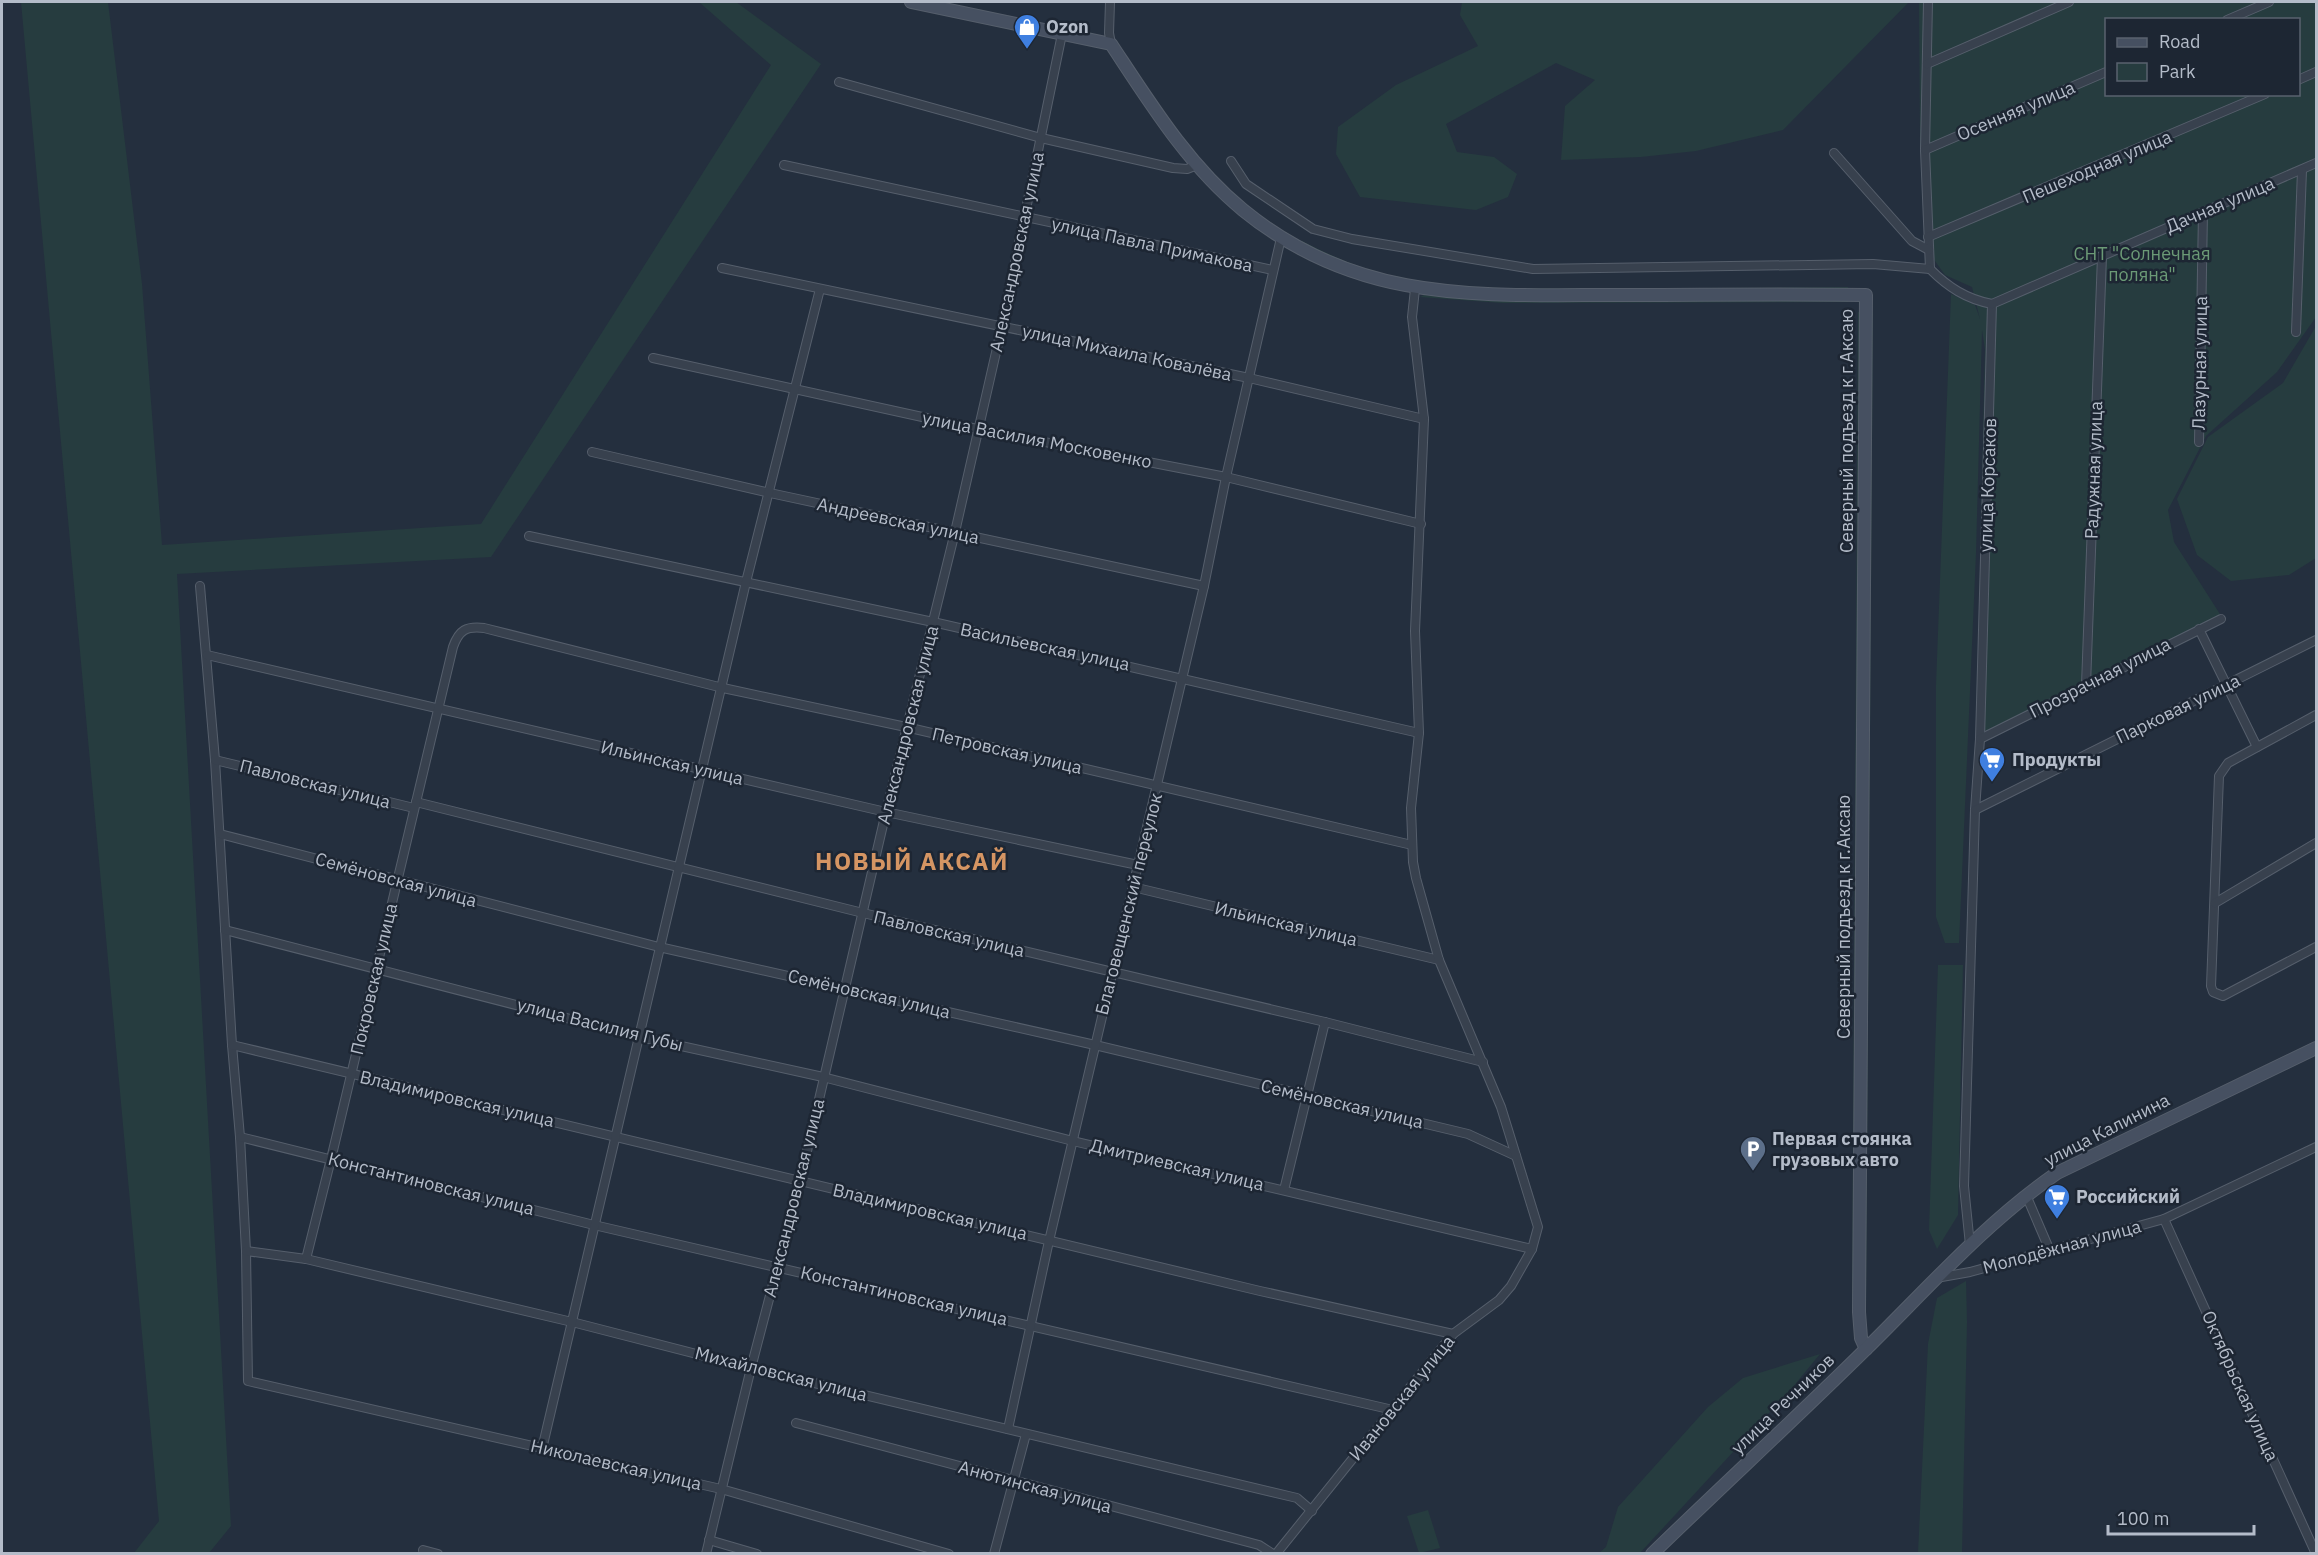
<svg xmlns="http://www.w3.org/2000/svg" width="2318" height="1555" font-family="'IBM Plex Sans',sans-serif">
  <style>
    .green { fill: #263c3f; fill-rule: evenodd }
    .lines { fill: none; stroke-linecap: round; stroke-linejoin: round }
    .street-casing { stroke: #565f6c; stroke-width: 10 }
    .secondary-casing { stroke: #565f6c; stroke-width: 14 }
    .street { stroke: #38414e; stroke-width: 8 }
    .secondary { stroke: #465061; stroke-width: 12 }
    .labels { text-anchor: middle; stroke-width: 5; stroke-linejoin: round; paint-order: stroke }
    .poi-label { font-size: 18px; font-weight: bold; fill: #b4bcc9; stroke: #1d2633; text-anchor: start }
    .street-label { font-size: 18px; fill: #b4bcc9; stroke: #1d2633 }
    .park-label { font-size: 18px; fill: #6b9a76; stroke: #1d2633 }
    .district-label { font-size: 24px; font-weight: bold; letter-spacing: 1.5px; fill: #d59563; stroke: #1d2633 }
  </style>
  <rect width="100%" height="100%" fill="#242f3e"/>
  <g class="green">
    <path d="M21,2H108L142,284L162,545L481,524L771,65L699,2H736L821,64L491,557L177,574L231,1526L209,1553H134L159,1521Z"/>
    <path d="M1462,2H1909L1783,130L1696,151L1641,157L1561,160L1565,106L1595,80L1556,63L1446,124L1457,152L1494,157L1517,174L1508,197L1476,210L1360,197L1336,154L1338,127L1396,85L1478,46L1460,15Z"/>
    <path d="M1919,2H2316V317L2277,372L2206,436L2168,510L2174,542L2225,622L1976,745L1985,349L1982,330L1976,553L1959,943H1945L1936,917V685L1951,294L1975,305L1980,319L1972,287L1945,275L1925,247L1920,137ZM2106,20H2298V94H2106Z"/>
    <path d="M1302,241C1332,256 1362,270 1395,277C1467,292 1543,288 1617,288C1694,288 1771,288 1848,287V290L1511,291L1436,287L1348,266L1301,243Z"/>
    <path d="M1424,295L1469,299H1848V302L1502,303L1420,297Z"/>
    <path d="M1858,312H1861L1855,1309H1852Z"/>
    <path d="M1873,312L1866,1309H1864L1870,313Z"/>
    <path d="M2316,326V558L2289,575L2231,581L2197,555L2177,499L2208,437L2283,383Z"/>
    <path d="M1938,965H1963L1958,1215L1937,1249L1929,1230Z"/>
    <path d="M1966,1281L1967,1322L1962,1553H1918L1928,1344L1937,1298Z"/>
    <path d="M1820,1354L1792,1388L1640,1553H1599L1606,1547L1618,1507L1708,1407L1743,1378Z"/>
    <path d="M1428,1510L1440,1548L1419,1553L1407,1516Z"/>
  </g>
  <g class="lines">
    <g class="street-casing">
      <g id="street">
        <path d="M1110,2L1109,33L1111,44"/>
        <path d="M1928,2L1925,150L1930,269"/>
        <path d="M2227,20L2269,2"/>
        <path d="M1927,64L2069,2"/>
        <path d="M2298,80L2316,72"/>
        <path d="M839,82L1041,138L1173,168L1187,169L1197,165"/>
        <path d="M1925,150L2106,72"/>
        <path d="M1834,153L1912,241L1929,250"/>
        <path d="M1231,161L1246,184L1313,229L1352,239L1533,269L1873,264L1930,269"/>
        <path d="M784,165L1273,270"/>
        <path d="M1928,237L2265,94"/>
        <path d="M722,268L1249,378L1424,419"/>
        <path d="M1930,269C1948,287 1966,299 1992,304L1980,739L1975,810L1964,1186L1970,1245"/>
        <path d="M1992,304L2316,163"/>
        <path d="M2296,332L2302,170"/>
        <path d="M653,358L977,429L1226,477L1421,524"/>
        <path d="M2199,442L2203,212"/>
        <path d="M592,452L770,493L1204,586"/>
        <path d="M529,536L933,622L1419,733"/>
        <path d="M200,586L215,760L232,1045L240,1137L246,1251L248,1381L721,1489L949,1554"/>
        <path d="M2199,629L2257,747"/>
        <path d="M207,655L886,812L1138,865"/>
        <path d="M2086,685L2102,256"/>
        <path d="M2316,715L2228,763L2219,776L2211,986L2213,992L2223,996L2316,947"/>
        <path d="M1980,739L2221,619"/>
        <path d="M215,760L414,808"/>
        <path d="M416,802L863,913L1325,1022L1483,1062"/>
        <path d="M1975,810L2316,640"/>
        <path d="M220,834L659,947L1095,1045L1468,1134L1516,1156"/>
        <path d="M1133,887L1439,960"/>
        <path d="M2215,903L2316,843"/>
        <path d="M225,930L640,1037L823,1077L1073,1141L1532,1249"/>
        <path d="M232,1045L1260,1291L1453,1334"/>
        <path d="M240,1137L594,1225L1393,1410"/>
        <path d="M1284,1190L1325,1022"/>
        <path d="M2026,1195L2050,1251"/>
        <path d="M2164,1219L2316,1554"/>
        <path d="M246,1251L306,1259L572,1322L751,1368L1297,1498L1312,1511"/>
        <path d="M306,1259L331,1159L453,647C459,630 466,626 484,628L723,688L906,727L1412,845"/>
        <path d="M1936,1278L1970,1272L2164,1219L2316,1147"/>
        <path d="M796,1423L1259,1545L1273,1554"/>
        <path d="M1008,1429L1049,1241L1204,586L1226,477L1281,238"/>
        <path d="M542,1449L746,582L820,289"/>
        <path d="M709,1540L757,1554"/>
        <path d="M423,1550L438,1554"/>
        <path d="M706,1554L751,1368L800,1181L886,812L955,532L1002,326L1062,34"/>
        <path d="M994,1554L1026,1434"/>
        <path d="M1276,1554L1453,1334L1499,1300L1511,1286L1532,1249L1538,1227L1501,1107L1439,960L1416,878L1413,862L1411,808L1419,733L1415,631L1424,419L1412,317L1415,289"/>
      </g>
    </g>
    <g class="secondary-casing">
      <g id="secondary">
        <path d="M911,2L1111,44C1150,103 1188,165 1243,210C1358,304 1478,295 1617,295C1700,295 1783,294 1866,295L1859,1312L1861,1338L1866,1349"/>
        <path d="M1652,1554C1723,1485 1796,1418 1866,1349C1928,1288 1986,1222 2057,1173L2316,1048"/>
      </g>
    </g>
    <use href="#street" class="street"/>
    <use href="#secondary" class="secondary"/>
  </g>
  <defs>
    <g id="shop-pin" transform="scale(1.35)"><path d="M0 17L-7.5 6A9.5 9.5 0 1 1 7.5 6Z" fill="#3f7fe0" stroke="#1d2633"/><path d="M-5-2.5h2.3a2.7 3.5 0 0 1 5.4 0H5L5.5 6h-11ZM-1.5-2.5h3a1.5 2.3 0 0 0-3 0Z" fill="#fff"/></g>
    <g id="supermarket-pin" transform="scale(1.35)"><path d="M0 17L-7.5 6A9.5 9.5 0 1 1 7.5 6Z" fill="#3f7fe0" stroke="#1d2633"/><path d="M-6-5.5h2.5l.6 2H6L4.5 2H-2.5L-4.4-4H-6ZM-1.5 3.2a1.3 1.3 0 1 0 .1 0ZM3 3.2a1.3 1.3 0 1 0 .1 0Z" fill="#fff"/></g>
    <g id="parking-pin" transform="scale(1.35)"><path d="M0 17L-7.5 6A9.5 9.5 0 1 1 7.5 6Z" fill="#5c6f8a" stroke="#1d2633"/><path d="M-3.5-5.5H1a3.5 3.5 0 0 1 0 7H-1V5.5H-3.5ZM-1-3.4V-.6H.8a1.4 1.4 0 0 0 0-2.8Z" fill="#fff"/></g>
  </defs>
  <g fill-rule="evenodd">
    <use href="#shop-pin" x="1027" y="27"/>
    <use href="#supermarket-pin" x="1992" y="760"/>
    <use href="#parking-pin" x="1753" y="1149"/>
    <use href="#supermarket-pin" x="2057" y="1197"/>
  </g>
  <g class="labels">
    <g class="poi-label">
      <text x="1046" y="33">Ozon</text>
      <text x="2012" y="766">Продукты</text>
      <text x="1772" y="1145">Первая стоянка<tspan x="1772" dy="21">грузовых авто</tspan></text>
      <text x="2076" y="1203">Российский</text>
    </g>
    <g class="street-label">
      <text transform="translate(2016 111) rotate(-23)" y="6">Осенняя улица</text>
      <text transform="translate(2097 167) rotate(-23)" y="6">Пешеходная улица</text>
      <text transform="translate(2220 205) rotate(-23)" y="6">Дачная улица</text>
      <text transform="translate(1152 245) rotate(12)" y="6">улица Павла Примакова</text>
      <text transform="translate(1017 252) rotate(-78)" y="6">Александровская улица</text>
      <text transform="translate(1127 353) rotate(12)" y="6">улица Михаила Ковалёва</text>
      <text transform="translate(2200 363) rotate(-89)" y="6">Лазурная улица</text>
      <text transform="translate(1847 431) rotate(-90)" y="6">Северный подъезд к г.Аксаю</text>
      <text transform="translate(1037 440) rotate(11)" y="6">улица Василия Московенко</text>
      <text transform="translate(2094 470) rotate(-88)" y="6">Радужная улица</text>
      <text transform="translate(1988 485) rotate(-88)" y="6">улица Корсаков</text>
      <text transform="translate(898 521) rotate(12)" y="6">Андреевская улица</text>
      <text transform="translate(1045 647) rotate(12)" y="6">Васильевская улица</text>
      <text transform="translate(2100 678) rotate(-27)" y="6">Прозрачная улица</text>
      <text transform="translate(2178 709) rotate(-26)" y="6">Парковая улица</text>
      <text transform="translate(908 725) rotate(-76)" y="6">Александровская улица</text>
      <text transform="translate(1007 751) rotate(13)" y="6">Петровская улица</text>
      <text transform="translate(672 763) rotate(13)" y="6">Ильинская улица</text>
      <text transform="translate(315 784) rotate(14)" y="6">Павловская улица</text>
      <text transform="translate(396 880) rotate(15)" y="6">Семёновская улица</text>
      <text transform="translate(1129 904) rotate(-76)" y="6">Благовещенский переулок</text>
      <text transform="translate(1844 917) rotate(-90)" y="6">Северный подъезд к г.Аксаю</text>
      <text transform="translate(1286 924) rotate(13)" y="6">Ильинская улица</text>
      <text transform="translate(949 934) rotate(13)" y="6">Павловская улица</text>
      <text transform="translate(374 979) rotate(-77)" y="6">Покровская улица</text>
      <text transform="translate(869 994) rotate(13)" y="6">Семёновская улица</text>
      <text transform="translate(600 1025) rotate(14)" y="6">улица Василия Губы</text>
      <text transform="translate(457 1099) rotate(13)" y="6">Владимировская улица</text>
      <text transform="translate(1342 1104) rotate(13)" y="6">Семёновская улица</text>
      <text transform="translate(2107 1130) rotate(-27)" y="6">улица Калинина</text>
      <text transform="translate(1177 1165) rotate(13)" y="6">Дмитриевская улица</text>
      <text transform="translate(431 1184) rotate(14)" y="6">Константиновская улица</text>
      <text transform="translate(794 1198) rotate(-76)" y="6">Александровская улица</text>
      <text transform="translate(930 1212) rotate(13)" y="6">Владимировская улица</text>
      <text transform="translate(2062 1247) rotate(-15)" y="6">Молодёжная улица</text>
      <text transform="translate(904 1296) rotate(13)" y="6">Константиновская улица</text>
      <text transform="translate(781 1374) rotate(14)" y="6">Михайловская улица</text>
      <text transform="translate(2240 1386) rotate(66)" y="6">Октябрьская улица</text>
      <text transform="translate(1402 1398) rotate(-51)" y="6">Ивановская улица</text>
      <text transform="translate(1783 1404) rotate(-44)" y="6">улица Речников</text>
      <text transform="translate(616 1465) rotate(13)" y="6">Николаевская улица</text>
      <text transform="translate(1035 1487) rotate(15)" y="6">Анютинская улица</text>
    </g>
    <g class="park-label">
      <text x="2142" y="260">СНТ "Солнечная<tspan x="2142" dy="21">поляна"</tspan></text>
    </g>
    <g class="district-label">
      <text x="912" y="870">НОВЫЙ АКСАЙ</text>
    </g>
  </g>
  <rect width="2318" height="1555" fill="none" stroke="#b4bcc9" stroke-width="6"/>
  <rect x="2105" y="18" width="195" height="78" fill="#1d2633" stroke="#59626f" stroke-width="1.5"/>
  <rect x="2117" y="38" width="30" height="9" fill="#465061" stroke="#59626f" stroke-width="1.5"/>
  <text x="2159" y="48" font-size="18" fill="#b4bcc9">Road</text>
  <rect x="2117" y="63" width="30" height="18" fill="#263c3f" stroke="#59626f" stroke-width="1.5"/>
  <text x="2159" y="78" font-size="18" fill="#b4bcc9">Park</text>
  <path d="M2108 1525v9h146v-9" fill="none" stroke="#b4bcc9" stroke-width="3"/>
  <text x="2117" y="1525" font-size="18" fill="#b4bcc9" stroke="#1d2633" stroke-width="4.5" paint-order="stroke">100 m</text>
</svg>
